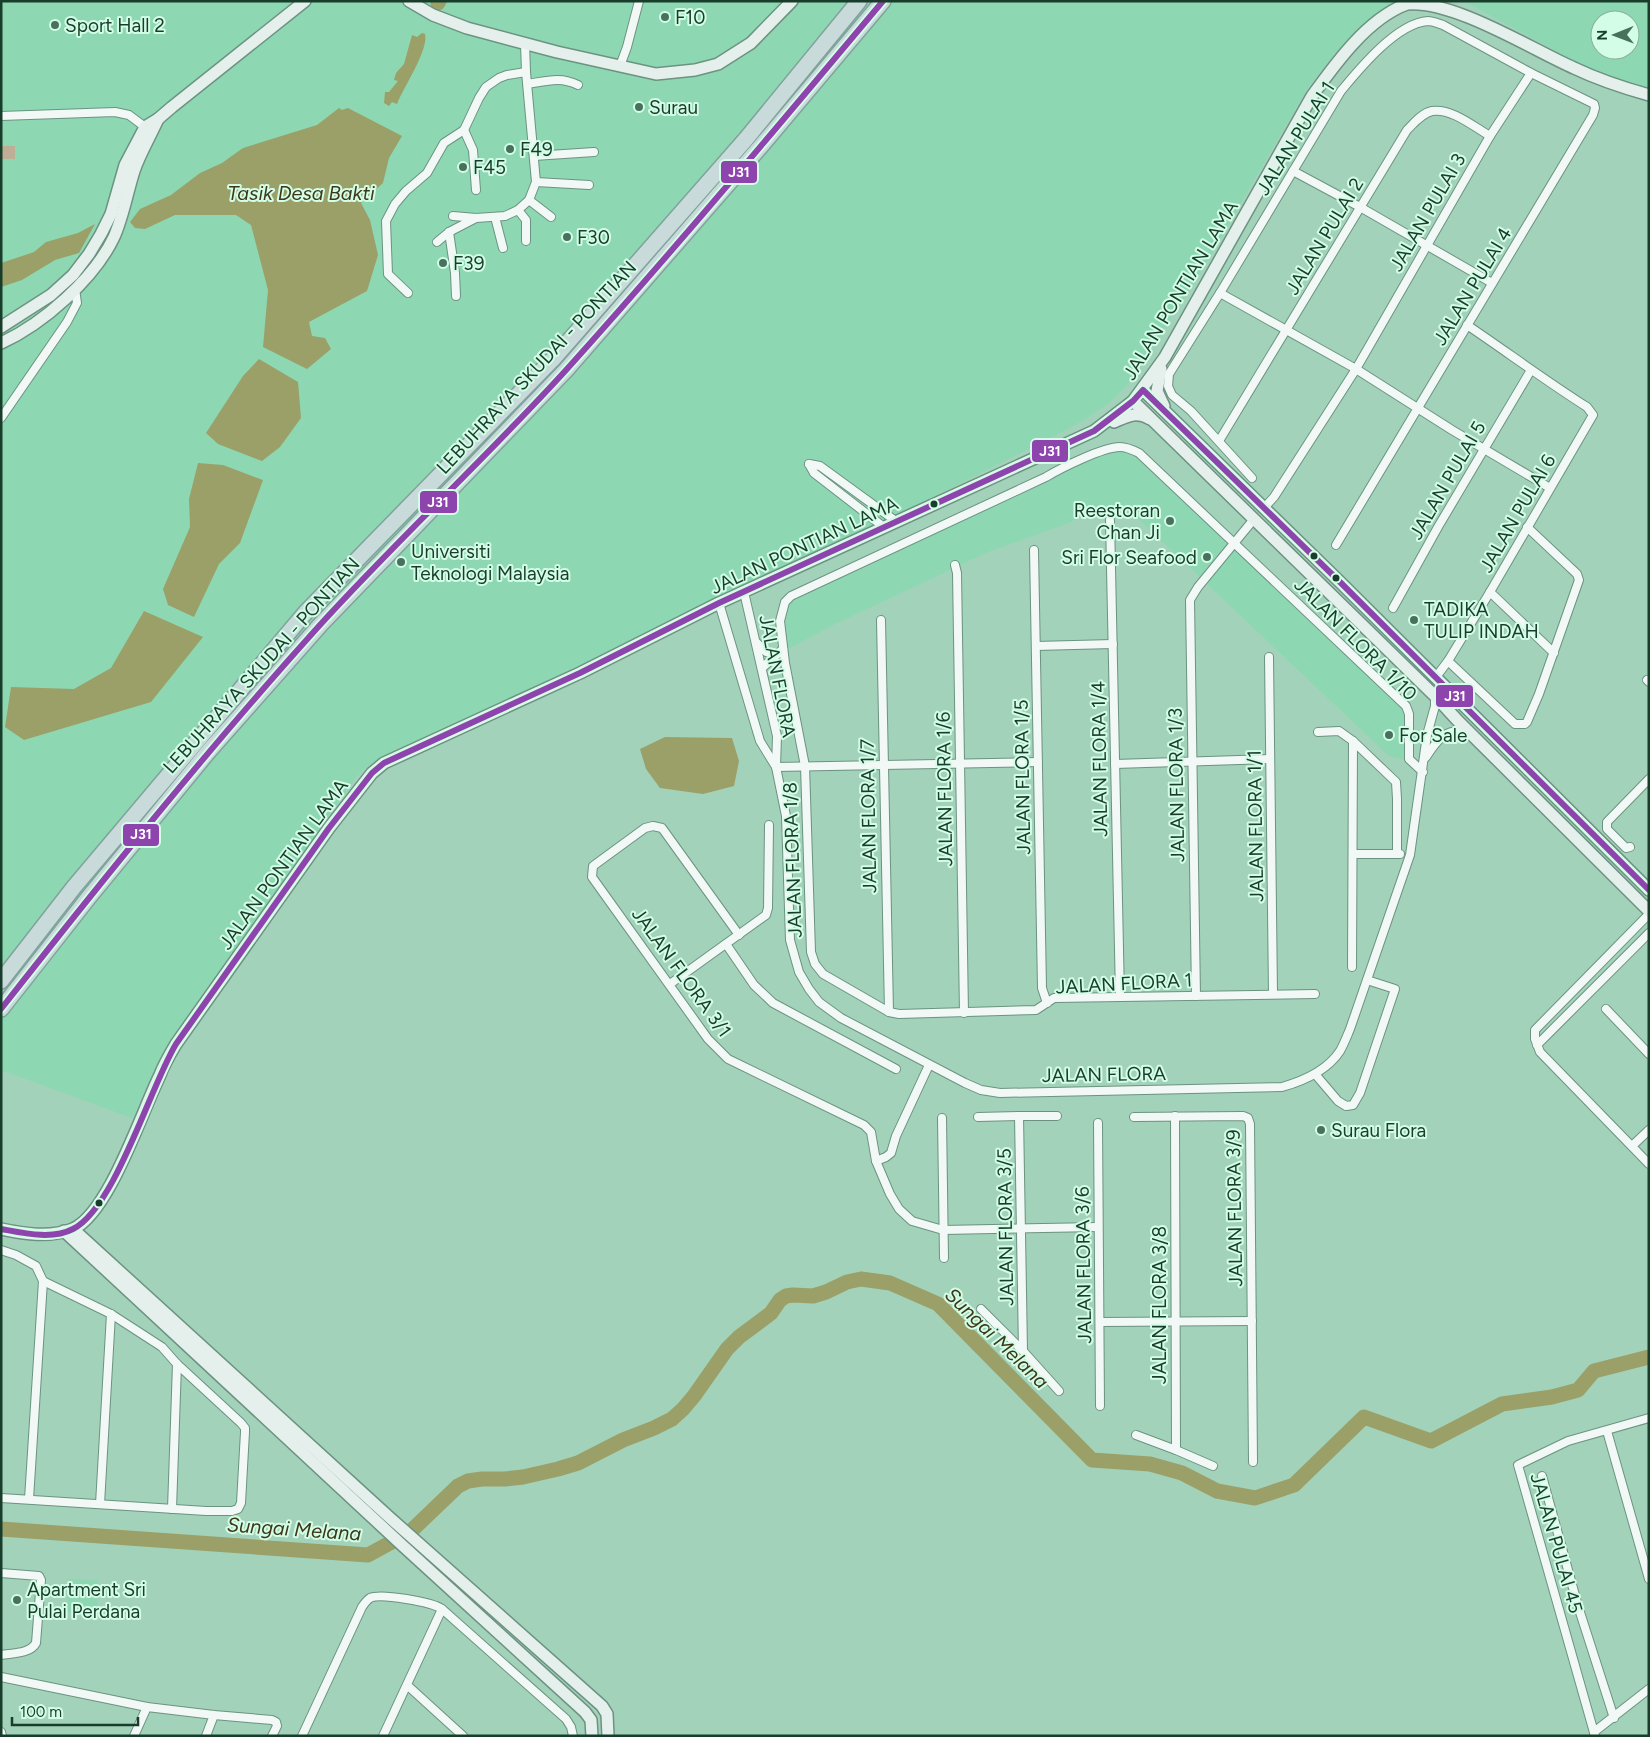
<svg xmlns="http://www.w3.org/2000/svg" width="1650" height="1737" font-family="Figtree,sans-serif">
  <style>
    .built { fill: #8dd8b3; fill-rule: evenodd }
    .green { fill: #beae95 }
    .water { fill: #9aa067 }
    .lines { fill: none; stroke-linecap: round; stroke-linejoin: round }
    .river { stroke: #9aa067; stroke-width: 15 }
    .street-casing { stroke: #6c9381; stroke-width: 10 }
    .secondary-casing { stroke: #6c9381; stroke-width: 14 }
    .highway-casing { stroke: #7fa39a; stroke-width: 18 }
    .street { stroke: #f1f8f5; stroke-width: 8 }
    .secondary { stroke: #e5f0ed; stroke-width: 11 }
    .highway { stroke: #c8dada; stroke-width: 15 }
    .bus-1-casing { stroke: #d3fde6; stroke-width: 10 }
    .bus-1 { stroke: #8e44ad; stroke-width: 6 }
    .poi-dot { fill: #48715d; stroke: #d3fde6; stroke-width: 2 }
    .bus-dot { fill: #183d2b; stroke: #d3fde6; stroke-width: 2 }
    .labels { text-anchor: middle; stroke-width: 4; stroke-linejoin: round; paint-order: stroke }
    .poi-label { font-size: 19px; fill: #183d2b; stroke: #d3fde6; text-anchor: start }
    .street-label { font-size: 19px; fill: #183d2b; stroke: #d3fde6 }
    .water-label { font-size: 20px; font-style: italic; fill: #3d3818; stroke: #d3fde6 }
    .line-badge { stroke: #d3fde6; stroke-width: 2 }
    .badge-label { font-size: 14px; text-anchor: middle; font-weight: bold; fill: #fff }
  </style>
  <rect width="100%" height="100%" fill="#a2d2ba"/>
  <g class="built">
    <path d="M1,1H1395L1368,20L1335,53L1307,89L1209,258L1133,378L1109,403L1084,420L1058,434L870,529L542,686L380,758L364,769L355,779L168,1044L132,1118L1,1070Z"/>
    <path d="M1464,1H1649V91L1623,83L1581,65ZM1600,20H1630V50H1600Z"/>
    <path d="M1109,446H1133L1408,704L1412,713V758L1406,760L1389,756L1132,513L1104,507L1066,524L988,552L835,624L786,650L782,600L790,593L1045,474L1065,462Z"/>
    <path d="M69,1579L98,1580L97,1614L67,1612Z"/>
  </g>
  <rect class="green" x="1" y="146" width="14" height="13"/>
  <g class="water">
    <path d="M422,33L425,34C429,50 403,88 397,104L392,102L389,106L384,103L385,92H389L398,81L394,80L396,73L404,64L412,35L417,37Z"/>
    <path d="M339,108L342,110L348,108L402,136L389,158L383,183L361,203L370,220L378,255L367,291L309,322L312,336L325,338L331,349L307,369L263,347L268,290L251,225L236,215H175L145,229L135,228L130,222L140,209L171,195L200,173L222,163L243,148L317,125Z"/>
    <path d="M95,224L79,253L55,260L22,280L1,287V263L34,252L46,242L78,233Z"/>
    <path d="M259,359L298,382L301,418L280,447L262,461L218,444L206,433L243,376Z"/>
    <path d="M198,463L223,465L263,480L240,543L219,564L194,617L168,605L163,589L190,527L189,499Z"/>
    <path d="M144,611L203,637L151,702L24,740L5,727L11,687L74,689L111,668Z"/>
    <path d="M665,737L732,738L739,761L734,786L703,794L660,788L646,769L640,749Z"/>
  </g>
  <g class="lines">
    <g class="river">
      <path d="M438,3L439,1"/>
      <path d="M1,1529L368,1555L410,1532L458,1486L468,1481L482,1479H505L523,1477L558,1469L578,1463L623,1440L654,1428L672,1419L683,1409L694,1396L727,1349L739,1337L771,1313L780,1300L786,1296L793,1295L813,1296L826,1292L847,1282L861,1279L890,1283L938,1304L1092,1460L1150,1464L1182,1473L1217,1491L1255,1498L1294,1485L1364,1417L1431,1441L1502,1404L1552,1397L1578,1390L1594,1371L1649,1357"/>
    </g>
    <g class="street-casing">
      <g id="street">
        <path d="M620,66L627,47L639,1"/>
        <path d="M528,84C546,81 561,76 578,85"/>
        <path d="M1,116L115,112L129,115L149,130"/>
        <path d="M464,130L473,150L476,190"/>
        <path d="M534,156L594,152"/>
        <path d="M1293,171L1360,207L1492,283"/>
        <path d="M536,182L589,185"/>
        <path d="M529,200L551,217"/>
        <path d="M518,210L526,220V241"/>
        <path d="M453,216L476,218L505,216L518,210L529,200L536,182L526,72L525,43"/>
        <path d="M495,217L503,248"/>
        <path d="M449,232L455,273L456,296"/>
        <path d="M437,242L449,232L476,218"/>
        <path d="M408,293L388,274L386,221L395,204L406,191L427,173L444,143L464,130L479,98L486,87L499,78L507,75L526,72"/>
        <path d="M1220,293L1356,369L1452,430L1550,488"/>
        <path d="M1,418L67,322L77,303L75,289"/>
        <path d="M1219,441L1407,130C1414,123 1422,113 1432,111C1452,108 1474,127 1490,136"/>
        <path d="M809,464L820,466L897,522"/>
        <path d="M809,464L814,473L885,528"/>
        <path d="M1252,478L1191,411L1172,395L1168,386L1169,374L1220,293L1341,91C1360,68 1397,23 1428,21C1433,21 1439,24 1443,25L1531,73L1594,104L1595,108L1593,115L1336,545"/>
        <path d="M1264,508L1274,497L1356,369L1490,136L1531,73"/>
        <path d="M1110,520L1120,997"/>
        <path d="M1034,550L1042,988L1047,1003"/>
        <path d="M955,565L957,573L964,1013"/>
        <path d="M744,592L777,736L776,767L786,816L790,940L799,972L809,989L819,1002L841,1018L965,1083L981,1090L1000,1093L1282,1087C1303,1081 1327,1071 1340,1051C1344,1044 1347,1036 1350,1029L1410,855L1427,735L1435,706V696"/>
        <path d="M1490,592L1554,653"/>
        <path d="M719,603L760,741L776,767"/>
        <path d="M1393,608L1438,527L1531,370"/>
        <path d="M881,620L889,1012"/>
        <path d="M756,642L766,652L775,655"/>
        <path d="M1036,646L1113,644"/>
        <path d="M1269,657L1273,994"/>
        <path d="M1448,661L1515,724H1525L1527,722L1539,694L1579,580L1577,574L1527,527"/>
        <path d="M762,668L783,649"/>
        <path d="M1436,677L1448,661L1490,592L1593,415L1587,407C1546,381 1507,352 1467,325"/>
        <path d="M1647,680L1649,682"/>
        <path d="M1318,732L1339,731L1353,741L1396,782L1397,799V854"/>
        <path d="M1426,757C1437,740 1446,727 1468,732"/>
        <path d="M1115,764L1270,759"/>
        <path d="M776,767L1038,762"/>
        <path d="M1630,847L1626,848L1607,829V822L1649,779"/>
        <path d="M1353,854H1400"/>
        <path d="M1649,914L1535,1030V1039L1540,1052L1649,1164"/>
        <path d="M739,935L662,828L653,826L645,828L593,866L592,877L708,1039L728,1059L864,1125L871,1132L876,1161L890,1194L899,1209L912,1221L943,1230L1098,1227"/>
        <path d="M726,944L754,985L773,1003L896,1069"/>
        <path d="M1352,967L1353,741"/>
        <path d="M670,984L766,915L768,908L769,825"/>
        <path d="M1315,994L1054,998L1036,1010L899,1014L889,1012L823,974L815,964L811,952L805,766L785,663L780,621L785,602L791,596L1046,477C1061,468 1103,447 1120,447C1127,447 1133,450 1139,453L1406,706L1409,714V759L1423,772"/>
        <path d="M1196,996L1190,600L1198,587L1254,519"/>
        <path d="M1606,1009L1649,1054"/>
        <path d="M1537,1045L1649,933"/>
        <path d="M1315,1074L1338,1101L1346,1106L1353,1105L1360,1093L1395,989L1367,980"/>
        <path d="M1057,1116H1019L1023,1351L1059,1391"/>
        <path d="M978,1117L1019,1116"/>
        <path d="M1134,1117L1243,1116L1248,1118L1250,1124L1253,1462"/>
        <path d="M942,1118L944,1258"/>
        <path d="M1098,1123L1100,1406"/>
        <path d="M1632,1146L1649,1130"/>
        <path d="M876,1161L886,1157L891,1153L896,1136L929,1065"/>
        <path d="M1,1250L16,1255L36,1266L43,1281L111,1314L162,1347L177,1364L241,1423L245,1428V1432L241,1503L238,1509L232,1511H206L1,1498"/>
        <path d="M981,1309L1023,1351"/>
        <path d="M1100,1322L1252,1321"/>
        <path d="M1607,1431L1649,1579"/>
        <path d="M1136,1435L1176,1450L1175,1116"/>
        <path d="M1176,1450L1213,1466"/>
        <path d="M1542,1476L1578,1606L1614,1718"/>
        <path d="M29,1499L43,1281"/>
        <path d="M100,1504L111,1314"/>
        <path d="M172,1509L177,1364"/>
        <path d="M1,1573L39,1576L41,1580L36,1643C30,1654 12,1653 1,1655"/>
        <path d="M1,1677L147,1707L214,1715L272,1720L276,1722L277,1726L272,1736"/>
        <path d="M407,1685L463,1736"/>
        <path d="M1,1732L2,1736"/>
        <path d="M1594,1732L1649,1689"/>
        <path d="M134,1736L147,1707"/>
        <path d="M206,1736L214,1715"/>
        <path d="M302,1736L362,1607C364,1604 367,1600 370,1598C381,1593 432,1602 442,1609L566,1719L571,1727L573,1736"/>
        <path d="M383,1736L442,1609"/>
        <path d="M1595,1736L1518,1465L1568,1441L1649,1418"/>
      </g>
    </g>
    <g class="secondary-casing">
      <g id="secondary">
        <path d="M409,1L433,15L467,28L557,52L656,74L695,70L718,64L751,43L792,1"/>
        <path d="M1,327L51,295L73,275L89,254L101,234L111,214L125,165L145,127L158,119L172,107L305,1"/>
        <path d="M1,343C43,324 94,279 114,237C123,217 127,193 134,171C140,153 150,137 158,119"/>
        <path d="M1161,369L1157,391L1164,406"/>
        <path d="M1143,390L1342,584L1649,890"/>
        <path d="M1133,401L1435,696L1458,721L1649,911"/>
        <path d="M1114,422C1128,416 1136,411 1150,419"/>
        <path d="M1,1229C25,1234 49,1238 73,1229C109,1213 142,1111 160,1075C164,1064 170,1054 176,1044L329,828L372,773L384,763L580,673L719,603L1094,431L1133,401L1165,357L1312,96C1335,64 1368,18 1407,4C1454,0 1531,49 1574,68C1597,79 1624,88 1649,95"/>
        <path d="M73,1229L389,1517L602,1706L607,1714L608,1736"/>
        <path d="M64,1231L402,1545L585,1712L591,1720L592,1736"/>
      </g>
    </g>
    <g class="highway-casing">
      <g id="highway">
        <path d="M1,981L74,887L306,612L553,359L746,139L859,1"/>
        <path d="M1,1009L89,897L208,752L321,624L566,370L761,146L883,1"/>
      </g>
    </g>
    <use href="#street" class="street"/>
    <use href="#secondary" class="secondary"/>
    <use href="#highway" class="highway"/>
    <g class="bus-1-casing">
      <g id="bus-1">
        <path d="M1,1009C104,878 208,749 319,626C399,538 487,457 567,369C675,249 779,125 883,1"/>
        <path d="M1,1229C23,1233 52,1240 73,1229C115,1208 150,1087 176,1044L329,828L372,773L384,763L580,673L719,603L1094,431L1133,401L1143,390L1342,584L1649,890"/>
      </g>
    </g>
    <use href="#bus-1" class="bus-1"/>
  </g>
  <g class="poi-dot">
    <circle cx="665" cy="17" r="5"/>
    <circle cx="55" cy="25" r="5"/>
    <circle cx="639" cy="107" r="5"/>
    <circle cx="510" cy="149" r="5"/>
    <circle cx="463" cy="167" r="5"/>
    <circle cx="567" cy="237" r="5"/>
    <circle cx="443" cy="263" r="5"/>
    <circle cx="1170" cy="521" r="5"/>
    <circle cx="1207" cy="557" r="5"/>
    <circle cx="401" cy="562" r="5"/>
    <circle cx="1414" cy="620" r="5"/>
    <circle cx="1389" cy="735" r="5"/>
    <circle cx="1321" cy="1130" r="5"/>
    <circle cx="17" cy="1600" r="5"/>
  </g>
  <g class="bus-dot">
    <circle cx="934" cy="504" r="4.5"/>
    <circle cx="1314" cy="556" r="4.5"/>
    <circle cx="1336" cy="578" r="4.5"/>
    <circle cx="99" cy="1203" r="4.5"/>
  </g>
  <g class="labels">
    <g class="poi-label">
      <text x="675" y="24">F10</text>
      <text x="65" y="32">Sport Hall 2</text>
      <text x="649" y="114">Surau</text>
      <text x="520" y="156">F49</text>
      <text x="473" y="174">F45</text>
      <text x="577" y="244">F30</text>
      <text x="453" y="270">F39</text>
      <text x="1160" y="517" text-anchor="end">Reestoran<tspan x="1160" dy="22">Chan Ji</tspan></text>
      <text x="411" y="558">Universiti<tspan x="411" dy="22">Teknologi Malaysia</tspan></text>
      <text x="1197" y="564" text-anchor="end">Sri Flor Seafood</text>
      <text x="1424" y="616">TADIKA<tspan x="1424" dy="22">TULIP INDAH</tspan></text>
      <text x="1399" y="742">For Sale</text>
      <text x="1331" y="1137">Surau Flora</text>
      <text x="27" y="1596">Apartment Sri<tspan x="27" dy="22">Pulai Perdana</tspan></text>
    </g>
    <g class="street-label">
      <text transform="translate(1295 138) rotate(-58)" y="7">JALAN PULAI 1</text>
      <text transform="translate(1427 212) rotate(-60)" y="7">JALAN PULAI 3</text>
      <text transform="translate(1324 236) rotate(-59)" y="7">JALAN PULAI 2</text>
      <text transform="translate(1472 286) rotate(-59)" y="7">JALAN PULAI 4</text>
      <text transform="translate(1180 290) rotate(-59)" y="7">JALAN PONTIAN LAMA</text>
      <text transform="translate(536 367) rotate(-47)" y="7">LEBUHRAYA SKUDAI - PONTIAN</text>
      <text transform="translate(1447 480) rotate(-60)" y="7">JALAN PULAI 5</text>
      <text transform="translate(1517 513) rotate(-60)" y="7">JALAN PULAI 6</text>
      <text transform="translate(804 545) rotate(-25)" y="7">JALAN PONTIAN LAMA</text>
      <text transform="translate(1356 639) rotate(45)" y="7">JALAN FLORA 1/10</text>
      <text transform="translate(261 665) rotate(-48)" y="7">LEBUHRAYA SKUDAI - PONTIAN</text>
      <text transform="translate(778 676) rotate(79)" y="7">JALAN FLORA</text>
      <text transform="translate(1099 759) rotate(-91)" y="7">JALAN FLORA 1/4</text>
      <text transform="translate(1022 777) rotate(-91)" y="7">JALAN FLORA 1/5</text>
      <text transform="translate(1176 785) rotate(-91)" y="7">JALAN FLORA 1/3</text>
      <text transform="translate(944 789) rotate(-91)" y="7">JALAN FLORA 1/6</text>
      <text transform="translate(868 816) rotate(-91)" y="7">JALAN FLORA 1/7</text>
      <text transform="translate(1255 826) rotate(-91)" y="7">JALAN FLORA 1/1</text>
      <text transform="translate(792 860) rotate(-92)" y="7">JALAN FLORA 1/8</text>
      <text transform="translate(283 864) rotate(-54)" y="7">JALAN PONTIAN LAMA</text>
      <text transform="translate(682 972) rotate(54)" y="7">JALAN FLORA 3/1</text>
      <text transform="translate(1124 983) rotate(-3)" y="7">JALAN FLORA 1</text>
      <text transform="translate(1104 1074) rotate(-1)" y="7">JALAN FLORA</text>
      <text transform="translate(1234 1208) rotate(-91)" y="7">JALAN FLORA 3/9</text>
      <text transform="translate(1005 1227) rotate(-91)" y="7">JALAN FLORA 3/5</text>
      <text transform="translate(1083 1265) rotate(-91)" y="7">JALAN FLORA 3/6</text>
      <text transform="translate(1159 1305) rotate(-90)" y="7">JALAN FLORA 3/8</text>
      <text transform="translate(1557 1543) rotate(74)" y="7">JALAN PULAI 45</text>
    </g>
    <g class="water-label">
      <text x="301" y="200">Tasik Desa Bakti</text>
      <text transform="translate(997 1338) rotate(44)" y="7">Sungai Melana</text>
      <text transform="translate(294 1529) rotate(4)" y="7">Sungai Melana</text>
    </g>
  </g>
  <g class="line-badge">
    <rect x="720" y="160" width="38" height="24" rx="5" fill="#8e44ad"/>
    <rect x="1031" y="439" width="38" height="24" rx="5" fill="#8e44ad"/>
    <rect x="419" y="490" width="39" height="24" rx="5" fill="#8e44ad"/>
    <rect x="1435" y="684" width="39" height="24" rx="5" fill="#8e44ad"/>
    <rect x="122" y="823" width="38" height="24" rx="5" fill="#8e44ad"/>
  </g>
  <g class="badge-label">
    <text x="739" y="177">J31</text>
    <text x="1050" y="456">J31</text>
    <text x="438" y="507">J31</text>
    <text x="1455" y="701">J31</text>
    <text x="141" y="839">J31</text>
  </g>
  <rect width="1650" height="1737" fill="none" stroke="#183d2b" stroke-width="5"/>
  <g transform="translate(1615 35) rotate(269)"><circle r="24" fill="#d3fde6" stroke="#88b09b"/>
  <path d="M0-4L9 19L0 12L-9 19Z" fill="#48715d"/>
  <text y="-8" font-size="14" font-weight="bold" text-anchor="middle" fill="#183d2b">N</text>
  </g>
  <path d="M12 1717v8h126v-8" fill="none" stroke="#183d2b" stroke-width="2.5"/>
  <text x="20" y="1717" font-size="15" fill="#183d2b" stroke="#d3fde6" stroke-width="4" paint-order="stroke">100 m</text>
</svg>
